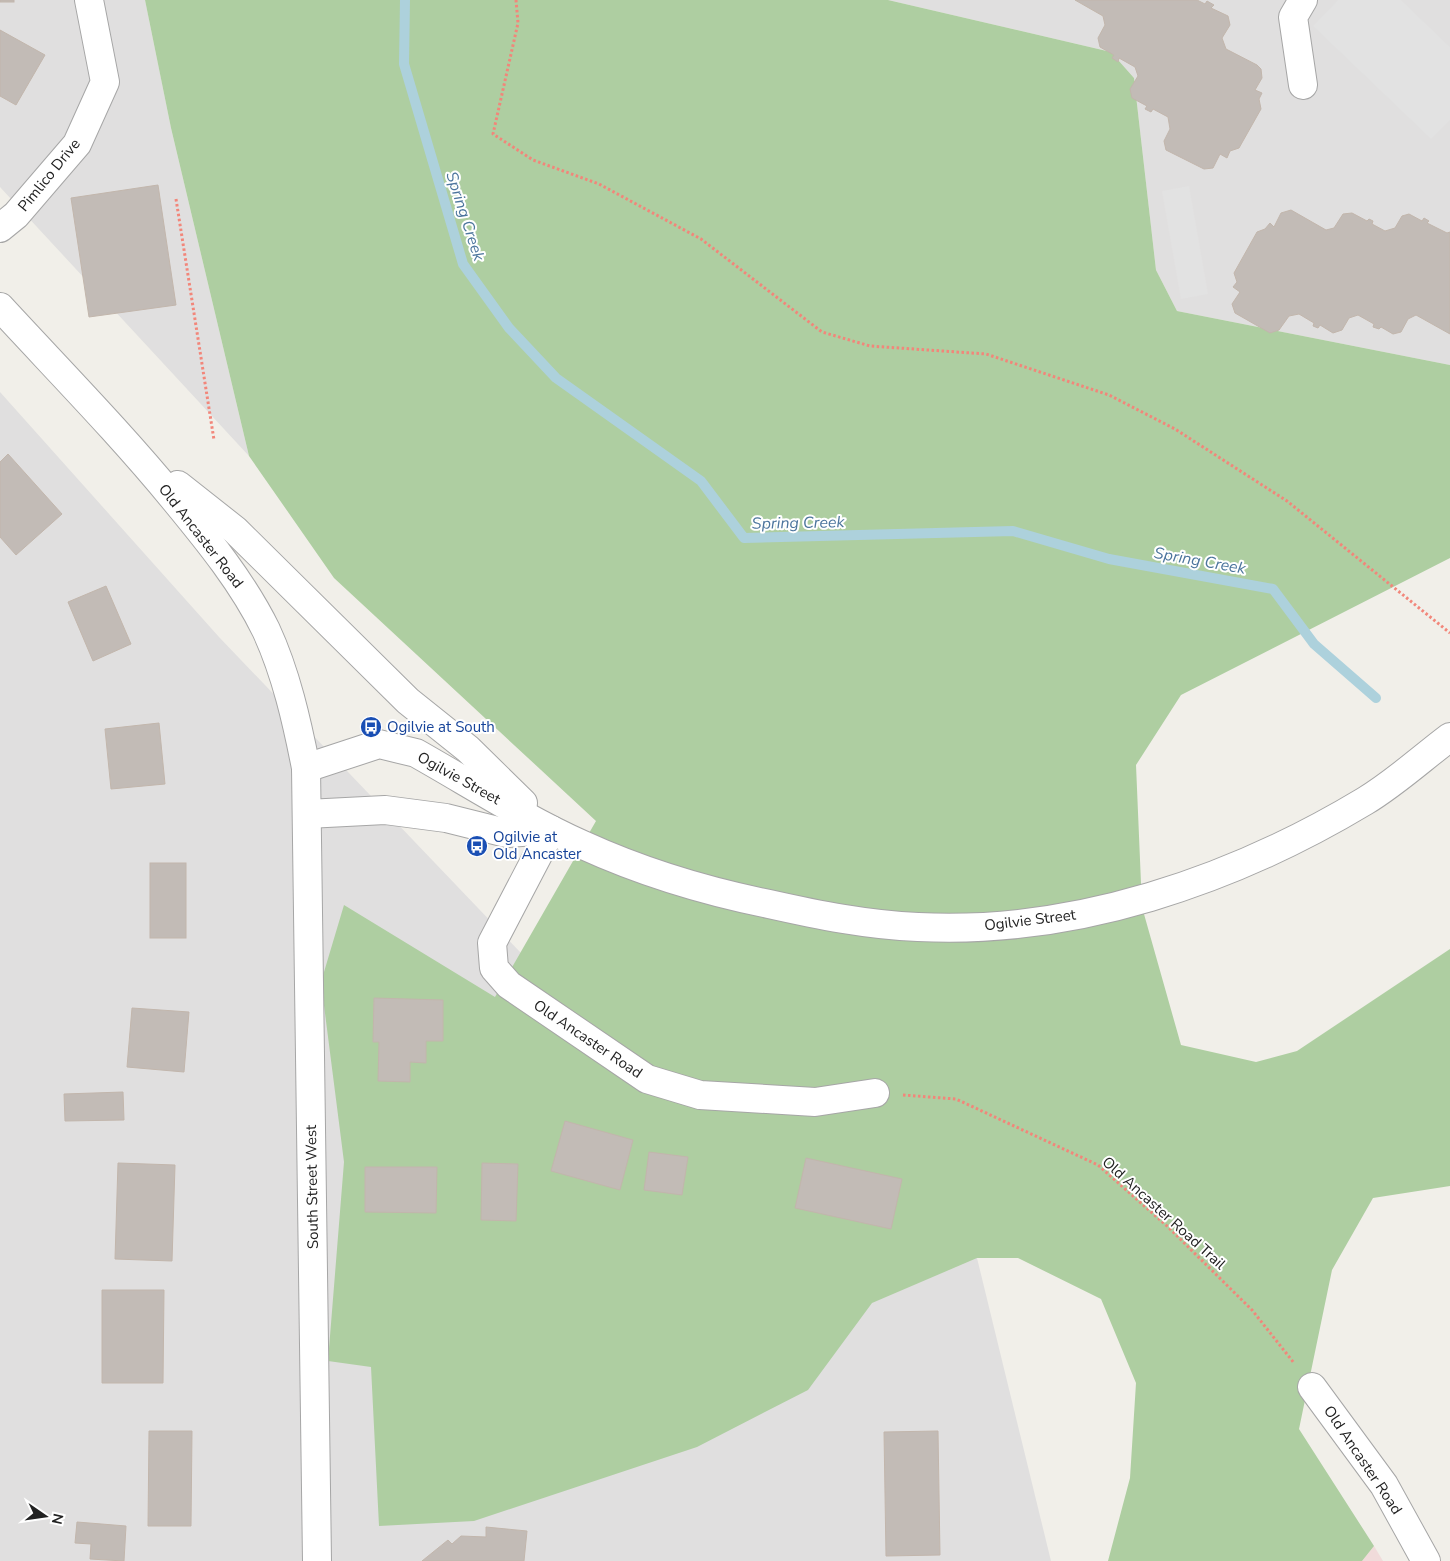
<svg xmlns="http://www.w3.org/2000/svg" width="1450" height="1561" font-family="'Nunito Sans',sans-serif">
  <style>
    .residential { fill: #e0dfdf }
    .commercial { fill: #f0dbda }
    .forest { fill: #aecea1 }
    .parking { fill: #e2e2e2 }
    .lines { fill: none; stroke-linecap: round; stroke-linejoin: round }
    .stream { stroke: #add1dc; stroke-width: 10 }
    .building { fill: #c2bbb6; stroke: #c2b6ac }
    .minor-casing { stroke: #a6a6a6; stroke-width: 30 }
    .path { stroke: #f2867a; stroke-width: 3; stroke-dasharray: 2.5 2.5; stroke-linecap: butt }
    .minor { stroke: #fff; stroke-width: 28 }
    .labels { text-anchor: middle; stroke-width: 4; stroke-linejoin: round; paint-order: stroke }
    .street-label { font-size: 15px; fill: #222; stroke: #fff }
    .transit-label { font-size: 15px; fill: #164399; stroke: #fff; text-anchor: start }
    .water-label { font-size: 16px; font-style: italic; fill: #4c759d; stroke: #fff }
  </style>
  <rect width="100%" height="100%" fill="#f1efe9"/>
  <g class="residential">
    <path d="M0,0H145L171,128L249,456L0,187Z"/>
    <path d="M888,0H1450V365L1177,311L1156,270L1134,78L1111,52Z"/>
    <path d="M0,392L219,637L521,953L841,1047L977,1258L1051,1561H0Z"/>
  </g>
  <path class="commercial" d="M1374,1546L1383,1561H1362Z"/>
  <path class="forest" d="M145,0H888L1111,52L1134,78L1156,270L1177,311L1450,365V558L1181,695L1136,765L1142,907L1181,1045L1256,1062L1297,1051L1450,949V1186L1373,1198L1332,1270L1299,1429L1374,1546L1362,1561H1108L1130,1478L1136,1383L1101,1299L1018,1258H977L872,1303L808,1390L697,1447L474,1521L379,1526L371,1367L328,1361L344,1162L321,982L344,905L495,997L596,821L334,578L249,456L171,128Z"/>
  <g class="parking">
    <path d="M1338,0H1401L1450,47V120L1431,139L1313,26Z"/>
    <path d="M1189,186L1208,294L1181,299L1162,191Z"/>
  </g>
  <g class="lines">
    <path class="stream" d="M405,0L404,64L463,264L509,328L556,378L701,481L744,538L1013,531L1109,559L1273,589L1314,644L1376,698"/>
  </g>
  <g class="building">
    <rect x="0" y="0" width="14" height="2"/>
    <path d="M1075,0H1197L1205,4L1207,1L1214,5L1211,8L1228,16L1230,25L1222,38L1226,49L1257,65L1261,69L1262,78L1255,90L1262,93L1259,99L1261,109L1239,148L1230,151L1227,158L1220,154L1213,168L1204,169L1166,150L1164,141L1170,129L1168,117L1153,109L1151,112L1145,109L1147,106L1132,98L1130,89L1138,76L1135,67L1119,58L1118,62L1112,58L1114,55L1100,47L1098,38L1105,25L1103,16Z"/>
    <path d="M0,30L45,55L16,105L0,96Z"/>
    <path d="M158,185L176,305L89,317L71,198Z"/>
    <path d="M1291,210L1326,230L1334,228L1343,214L1352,213L1367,221L1369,219L1373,221L1372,224L1385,231L1395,228L1402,216L1409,214L1422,221L1424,218L1429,221L1427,223L1447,233L1450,232V334L1416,315L1408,319L1401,332L1393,334L1381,327L1379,329L1373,327L1374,324L1358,315L1349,318L1342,330L1333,333L1320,325L1318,328L1313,326L1314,323L1299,314L1289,316L1279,330L1270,333L1235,313L1232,304L1240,292L1233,287L1237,282L1234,273L1257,232L1265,229L1270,223L1274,227L1281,213Z"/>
    <path d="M8,454L62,514L16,555L0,537V462Z"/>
    <path d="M106,586L131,644L93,661L68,602Z"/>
    <path d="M159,723L165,784L111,789L105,729Z"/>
    <rect x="150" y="863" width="36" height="75"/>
    <path d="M374,998L443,1000V1041H426V1063L410,1062V1082L378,1081L379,1042H373Z"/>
    <path d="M132,1008L189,1012L184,1072L127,1067Z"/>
    <path d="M123,1092L124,1120L65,1121L64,1094Z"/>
    <path d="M565,1121L633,1140L620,1190L551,1171Z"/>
    <path d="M649,1152L688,1157L682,1195L644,1190Z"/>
    <path d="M806,1158L902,1179L891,1229L795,1208Z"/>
    <path d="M118,1163L175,1165L172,1261L115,1259Z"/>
    <path d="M482,1163L518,1164L516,1221L481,1220Z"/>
    <path d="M365,1167H437L436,1213L365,1212Z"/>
    <path d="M102,1290H164L163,1383H102Z"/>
    <path d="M149,1431H192L191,1526H148Z"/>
    <path d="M938,1431L940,1555L886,1556L884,1432Z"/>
    <path d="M77,1522L126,1526L124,1561L90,1559L91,1544L75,1543Z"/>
    <path d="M486,1527L527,1531L524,1561H422L448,1540L452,1544L461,1536L486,1537Z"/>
  </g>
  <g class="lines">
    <g class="minor-casing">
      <g id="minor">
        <path d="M1303,85L1293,17L1303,0"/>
        <path d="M0,228L16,215L77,144L105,82L89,0"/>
        <path d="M0,307C59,371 120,433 175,500C208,540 243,583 266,630C286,673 297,722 306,768L317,1561"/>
        <path d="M178,485L235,530L408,701L468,749L523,803"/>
        <path d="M306,768L379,744L416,753C471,784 525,819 583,845C642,872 705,891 769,904C818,915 868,925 918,927C1074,935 1232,881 1365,801C1395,783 1422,758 1450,737"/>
        <path d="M307,814L385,810L446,818L506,833L551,830"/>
        <path d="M551,830L492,943L494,968L509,985L647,1079L700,1095L815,1102L875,1093"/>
        <path d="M1312,1387L1384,1485L1426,1561"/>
      </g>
    </g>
    <g class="path">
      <path d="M516,0L518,23L493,134L533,160L599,184L701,239L822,332L870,346L986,354L1109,395L1175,429L1287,501L1450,633"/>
      <path d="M176,199L214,440"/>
      <path d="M903,1095L956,1099L1098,1165L1167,1226L1252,1310L1294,1363"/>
    </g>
    <use href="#minor" class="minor"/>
  </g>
  <defs>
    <g id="bus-disc" transform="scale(1.125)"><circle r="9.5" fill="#1a4fb4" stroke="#fff"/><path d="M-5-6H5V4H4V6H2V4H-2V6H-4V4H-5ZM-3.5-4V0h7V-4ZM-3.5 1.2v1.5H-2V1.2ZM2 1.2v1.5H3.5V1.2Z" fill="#fff"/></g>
  </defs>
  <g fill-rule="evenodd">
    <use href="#bus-disc" x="371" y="727"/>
    <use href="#bus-disc" x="477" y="846"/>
  </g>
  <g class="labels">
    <g class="street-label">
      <text transform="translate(49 175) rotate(-51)" y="5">Pimlico Drive</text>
      <text transform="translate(201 536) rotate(52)" y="5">Old Ancaster Road</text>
      <text transform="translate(459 778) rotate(29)" y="5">Ogilvie Street</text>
      <text transform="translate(1030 920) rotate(-7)" y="5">Ogilvie Street</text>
      <text transform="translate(588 1039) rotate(34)" y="5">Old Ancaster Road</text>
      <text transform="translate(312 1187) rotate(-91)" y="5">South Street West</text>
      <text transform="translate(1164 1213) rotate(42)" y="5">Old Ancaster Road Trail</text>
      <text transform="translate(1363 1460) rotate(56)" y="5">Old Ancaster Road</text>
    </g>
    <g class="transit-label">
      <text x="387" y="732">Ogilvie at South</text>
      <text x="493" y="842">Ogilvie at<tspan x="493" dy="17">Old Ancaster</tspan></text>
    </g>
    <g class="water-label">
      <text transform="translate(466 216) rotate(72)" y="6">Spring Creek</text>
      <text transform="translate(798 522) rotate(-1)" y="6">Spring Creek</text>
      <text transform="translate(1200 560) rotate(10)" y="6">Spring Creek</text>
    </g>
  </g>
  <g transform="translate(45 1516) rotate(103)" stroke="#ffffff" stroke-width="4" paint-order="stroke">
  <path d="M0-4L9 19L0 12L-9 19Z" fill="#222222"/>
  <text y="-8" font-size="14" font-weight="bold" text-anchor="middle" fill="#222222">N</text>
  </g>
</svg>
